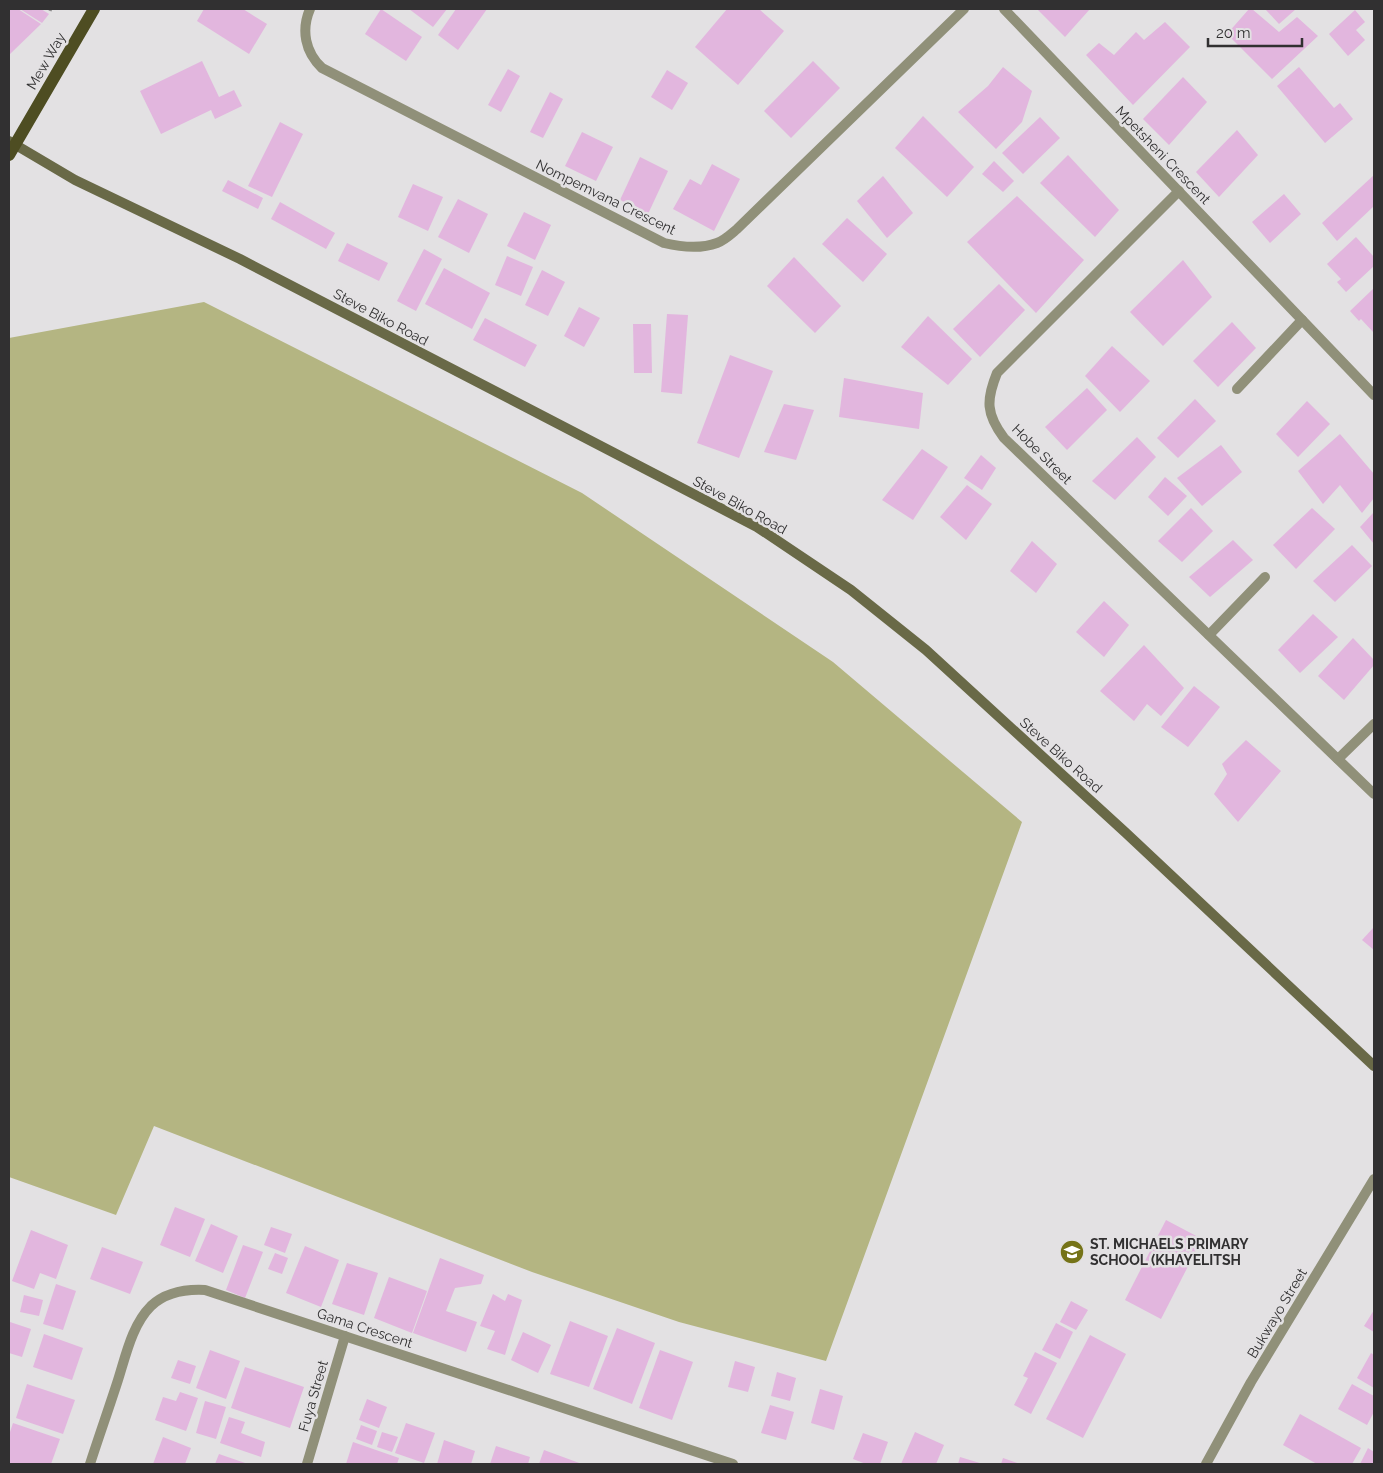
<svg xmlns="http://www.w3.org/2000/svg" width="1383" height="1473" font-family="Raleway,sans-serif">
  <style>
    .green { fill: #b4b582 }
    .building { fill: #e2b6de }
    .lines { fill: none; stroke-linecap: round; stroke-linejoin: round }
    .path { stroke: #8f8e8f; stroke-width: 3; stroke-dasharray: 4 4; stroke-linecap: butt }
    .street { stroke: #909079; stroke-width: 10 }
    .secondary { stroke: #696947; stroke-width: 10 }
    .primary { stroke: #4e4d22; stroke-width: 12 }
    .labels { text-anchor: middle; stroke-width: 5; stroke-linejoin: round; paint-order: stroke }
    .street-label { font-size: 14px; fill: #313031; stroke: #e3e1e3 }
    .poi-label { font-size: 14px; font-weight: bold; fill: #313031; stroke: #e3e1e3; text-anchor: start }
  </style>
  <rect width="100%" height="100%" fill="#e3e1e3"/>
  <path class="green" d="M204,302L582,493L833,662L1022,822L826,1361L679,1322L532,1272L154,1126L116,1215L9,1177V338Z"/>
  <g class="building">
    <path d="M9,9H18L41,24L9,55Z"/>
    <path d="M20,9H41L49,14L42,23Z"/>
    <path d="M204,9H243L267,24L249,54L197,21Z"/>
    <path d="M381,9L422,37L406,61L365,34Z"/>
    <path d="M409,9H447L433,27Z"/>
    <path d="M456,9H487L458,50L438,35Z"/>
    <path d="M727,9H759L784,31L738,85L695,47Z"/>
    <path d="M1039,9H1090L1065,37L1038,10Z"/>
    <path d="M1249,9H1252L1279,32L1297,17L1318,36L1272,79L1227,34Z"/>
    <path d="M1265,9H1296L1279,24Z"/>
    <path d="M1355,10L1365,22L1356,30L1365,40L1348,56L1329,34Z"/>
    <path d="M1165,22L1190,47L1133,105L1086,55L1099,43L1114,55L1136,32L1144,40Z"/>
    <path d="M202,61L219,97L234,90L242,106L215,119L211,110L161,134L140,91Z"/>
    <path d="M813,61L840,88L791,138L764,111Z"/>
    <path d="M1003,67L1032,91L1022,122L996,149L958,112L988,86Z"/>
    <path d="M1299,67L1334,108L1340,103L1353,119L1325,143L1277,86Z"/>
    <path d="M508,69L520,76L501,112L488,105Z"/>
    <path d="M667,70L688,83L672,110L651,97Z"/>
    <path d="M1183,77L1207,102L1169,145L1143,119Z"/>
    <path d="M550,92L563,99L543,138L530,132Z"/>
    <path d="M923,116L974,167L947,197L895,148Z"/>
    <path d="M1040,117L1060,138L1023,174L1002,153Z"/>
    <path d="M280,122L303,134L272,197L248,186Z"/>
    <path d="M1237,130L1258,155L1219,197L1196,172Z"/>
    <path d="M582,132L613,147L596,181L565,166Z"/>
    <path d="M1068,155L1119,210L1095,237L1040,183Z"/>
    <path d="M640,157L668,171L648,214L620,200Z"/>
    <path d="M994,161L1014,181L1003,192L982,174Z"/>
    <path d="M712,164L740,179L714,231L673,209L690,179L701,185Z"/>
    <path d="M1374,175V206L1337,241L1322,223Z"/>
    <path d="M883,176L913,213L887,238L857,201Z"/>
    <path d="M228,180L263,198L258,209L222,191Z"/>
    <path d="M413,184L443,197L428,231L398,217Z"/>
    <path d="M1284,194L1301,214L1270,243L1252,222Z"/>
    <path d="M1017,196L1084,260L1036,313L967,242Z"/>
    <path d="M458,199L488,214L469,253L438,237Z"/>
    <path d="M280,202L335,233L326,249L271,219Z"/>
    <path d="M524,212L551,225L535,260L507,246Z"/>
    <path d="M847,218L887,254L863,282L822,244Z"/>
    <path d="M1356,237L1374,257V266L1346,292L1337,282L1341,279L1327,264Z"/>
    <path d="M347,243L388,263L379,281L338,261Z"/>
    <path d="M424,249L442,259L416,311L397,301Z"/>
    <path d="M507,256L533,267L521,296L495,285Z"/>
    <path d="M794,257L841,306L815,333L767,286Z"/>
    <path d="M1183,260L1212,297L1163,346L1130,312Z"/>
    <path d="M444,268L490,293L472,329L425,304Z"/>
    <path d="M542,270L565,282L548,316L525,305Z"/>
    <path d="M999,284L1025,310L980,357L953,329Z"/>
    <path d="M1374,288V333L1361,319L1359,321L1350,311Z"/>
    <path d="M579,307L600,318L584,347L564,336Z"/>
    <path d="M667,314L688,315L682,394L661,392Z"/>
    <path d="M928,316L972,359L948,385L901,347Z"/>
    <path d="M485,318L537,345L525,367L473,340Z"/>
    <path d="M1232,322L1256,348L1218,387L1193,361Z"/>
    <path d="M633,324H651L652,373H634Z"/>
    <path d="M1112,346L1150,381L1120,412L1085,376Z"/>
    <path d="M730,355L773,371L739,458L697,443Z"/>
    <path d="M844,378L923,393L919,429L839,417Z"/>
    <path d="M1087,388L1107,410L1067,450L1045,427Z"/>
    <path d="M1195,399L1216,421L1178,458L1157,438Z"/>
    <path d="M1307,401L1330,424L1298,457L1276,434Z"/>
    <path d="M784,404L814,410L796,460L764,452Z"/>
    <path d="M1340,434L1374,474V498L1362,513L1340,485L1323,504L1298,471Z"/>
    <path d="M1137,437L1156,457L1115,500L1092,481Z"/>
    <path d="M1221,445L1242,472L1202,506L1177,478Z"/>
    <path d="M922,449L948,467L913,520L882,500Z"/>
    <path d="M981,455L996,468L982,490L964,478Z"/>
    <path d="M1165,477L1187,496L1168,516L1148,497Z"/>
    <path d="M967,485L992,504L966,540L940,517Z"/>
    <path d="M1191,508L1213,531L1182,562L1158,541Z"/>
    <path d="M1312,508L1335,529L1296,569L1273,545Z"/>
    <path d="M1374,512V544L1360,527Z"/>
    <path d="M1233,540L1253,560L1210,597L1189,577Z"/>
    <path d="M1032,541L1057,564L1036,593L1010,571Z"/>
    <path d="M1352,545L1372,566L1335,602L1313,581Z"/>
    <path d="M1104,601L1129,625L1104,657L1076,632Z"/>
    <path d="M1313,614L1338,637L1300,673L1278,650Z"/>
    <path d="M1353,638L1374,660V665L1344,700L1318,676Z"/>
    <path d="M1144,645L1184,688L1161,716L1147,704L1134,721L1100,691Z"/>
    <path d="M1194,686L1220,707L1188,747L1161,727Z"/>
    <path d="M1246,740L1281,771L1238,822L1214,794L1227,774L1222,764Z"/>
    <path d="M1374,927V950L1362,940Z"/>
    <path d="M175,1207L205,1219L190,1257L160,1245Z"/>
    <path d="M1166,1220L1202,1239L1161,1319L1125,1300Z"/>
    <path d="M211,1224L238,1236L223,1273L195,1261Z"/>
    <path d="M271,1227L292,1234L285,1253L264,1245Z"/>
    <path d="M31,1230L68,1245L56,1279L40,1273L34,1289L12,1281Z"/>
    <path d="M243,1245L263,1252L245,1298L226,1290Z"/>
    <path d="M305,1246L339,1260L321,1307L286,1293Z"/>
    <path d="M102,1247L143,1262L130,1294L90,1279Z"/>
    <path d="M275,1253L288,1258L282,1274L268,1269Z"/>
    <path d="M440,1258L484,1275L481,1284L455,1288L446,1311L477,1322L466,1352L413,1333Z"/>
    <path d="M347,1263L378,1273L364,1315L332,1304Z"/>
    <path d="M389,1277L427,1291L412,1333L374,1318Z"/>
    <path d="M56,1284L76,1291L63,1330L43,1324Z"/>
    <path d="M493,1294L505,1301L508,1294L522,1300L505,1355L487,1349L495,1331L480,1326Z"/>
    <path d="M24,1295L43,1300L39,1316L20,1312Z"/>
    <path d="M1071,1301L1088,1310L1076,1330L1060,1322Z"/>
    <path d="M1374,1310V1332L1364,1326Z"/>
    <path d="M570,1321L608,1336L589,1387L550,1374Z"/>
    <path d="M10,1322L31,1329L22,1357L9,1353Z"/>
    <path d="M1056,1323L1073,1332L1060,1359L1042,1350Z"/>
    <path d="M617,1328L655,1343L632,1404L593,1389Z"/>
    <path d="M523,1332L551,1345L538,1373L511,1360Z"/>
    <path d="M44,1334L83,1348L72,1380L33,1367Z"/>
    <path d="M1090,1335L1126,1354L1083,1438L1046,1419Z"/>
    <path d="M210,1350L240,1361L226,1399L196,1388Z"/>
    <path d="M660,1350L693,1362L672,1420L639,1408Z"/>
    <path d="M1035,1352L1057,1363L1031,1414L1014,1405L1028,1378L1023,1376Z"/>
    <path d="M1371,1353L1374,1355V1388L1357,1378Z"/>
    <path d="M178,1360L196,1366L190,1384L171,1378Z"/>
    <path d="M735,1361L755,1367L748,1392L728,1387Z"/>
    <path d="M245,1367L304,1387L290,1428L231,1408Z"/>
    <path d="M777,1372L796,1378L790,1401L771,1396Z"/>
    <path d="M27,1384L75,1400L63,1434L16,1418Z"/>
    <path d="M1352,1384L1374,1396V1412L1367,1425L1338,1409Z"/>
    <path d="M820,1389L843,1396L834,1430L811,1423Z"/>
    <path d="M180,1392L198,1398L186,1431L155,1420L163,1397L176,1401Z"/>
    <path d="M367,1399L387,1407L379,1428L359,1420Z"/>
    <path d="M205,1401L226,1407L216,1439L196,1433Z"/>
    <path d="M770,1405L794,1412L786,1440L761,1433Z"/>
    <path d="M1300,1414L1361,1448L1352,1464H1317L1283,1445Z"/>
    <path d="M229,1417L245,1422L241,1433L265,1442L261,1457L220,1443Z"/>
    <path d="M13,1423L60,1439L51,1464H14L9,1463V1435Z"/>
    <path d="M406,1423L435,1433L424,1463L395,1453Z"/>
    <path d="M361,1425L377,1431L372,1445L356,1439Z"/>
    <path d="M382,1432L398,1437L392,1452L377,1447Z"/>
    <path d="M915,1432L944,1445L936,1464H901Z"/>
    <path d="M863,1433L888,1442L880,1464H866L853,1459Z"/>
    <path d="M163,1437L191,1448L185,1464H153Z"/>
    <path d="M444,1440L475,1451L471,1464H437Z"/>
    <path d="M353,1442L399,1458L397,1464H346Z"/>
    <path d="M496,1446L530,1457L528,1464H490Z"/>
    <path d="M1368,1448L1374,1452V1464H1360Z"/>
    <path d="M544,1450L582,1464H539Z"/>
    <path d="M219,1454L248,1464H215Z"/>
    <path d="M960,1457L983,1464H958Z"/>
    <path d="M1003,1458L1020,1464H1001Z"/>
  </g>
  <g class="lines">
    <path class="path" d="M49,9L52,10"/>
    <g class="street">
      <path d="M310,9C301,30 305,52 322,68L664,243C681,247 701,249 717,243C725,240 731,234 737,229L964,9"/>
      <path d="M1004,9L1374,395"/>
      <path d="M1179,191L997,373C986,400 986,414 1004,438L1374,794"/>
      <path d="M1237,389L1302,320"/>
      <path d="M1209,635L1265,577"/>
      <path d="M1338,759L1374,724"/>
      <path d="M90,1464C99,1436 109,1408 118,1380C126,1355 132,1325 151,1306C166,1292 185,1289 205,1290L733,1464"/>
      <path d="M307,1464L345,1336"/>
      <path d="M1206,1464L1251,1382L1374,1179"/>
    </g>
    <path class="secondary" d="M9,141L75,180L240,259L757,527L851,590L926,650L1126,833L1374,1066"/>
    <path class="primary" d="M9,155L94,9"/>
  </g>
  <defs>
    <g id="school-disc" transform="scale(1.25)"><circle r="9.5" fill="#757318" stroke="#e3e1e3"/><path d="M0-5L7-2L0 1L-7-2ZM-4 1L0 2.5L4 1V4Q0 6-4 4Z" fill="#fff"/></g>
  </defs>
  <g fill-rule="evenodd">
    <use href="#school-disc" x="1072" y="1252"/>
  </g>
  <g class="labels">
    <g class="street-label">
      <text transform="translate(46 61) rotate(-60)" y="5">Mew Way</text>
      <text transform="translate(1163 155) rotate(46)" y="5">Mpetsheni Crescent</text>
      <text transform="translate(606 197) rotate(26)" y="5">Nompemvana Crescent</text>
      <text transform="translate(381 317) rotate(28)" y="5">Steve Biko Road</text>
      <text transform="translate(1042 454) rotate(45)" y="5">Hobe Street</text>
      <text transform="translate(740 505) rotate(29)" y="5">Steve Biko Road</text>
      <text transform="translate(1061 755) rotate(42)" y="5">Steve Biko Road</text>
      <text transform="translate(1277 1313) rotate(-59)" y="5">Bukwayo Street</text>
      <text transform="translate(365 1328) rotate(18)" y="5">Gama Crescent</text>
      <text transform="translate(313 1396) rotate(-74)" y="5">Fuya Street</text>
    </g>
    <g class="poi-label">
      <text x="1090" y="1249">ST. MICHAELS PRIMARY<tspan x="1090" dy="16">SCHOOL (KHAYELITSH</tspan></text>
    </g>
  </g>
  <rect width="1383" height="1473" fill="none" stroke="#313031" stroke-width="20"/>
  <path d="M1208 38v8h94v-8" fill="none" stroke="#313031" stroke-width="2.5"/>
  <text x="1216" y="38" font-size="15" fill="#313031" stroke="#e3e1e3" stroke-width="4" paint-order="stroke">20 m</text>
</svg>
